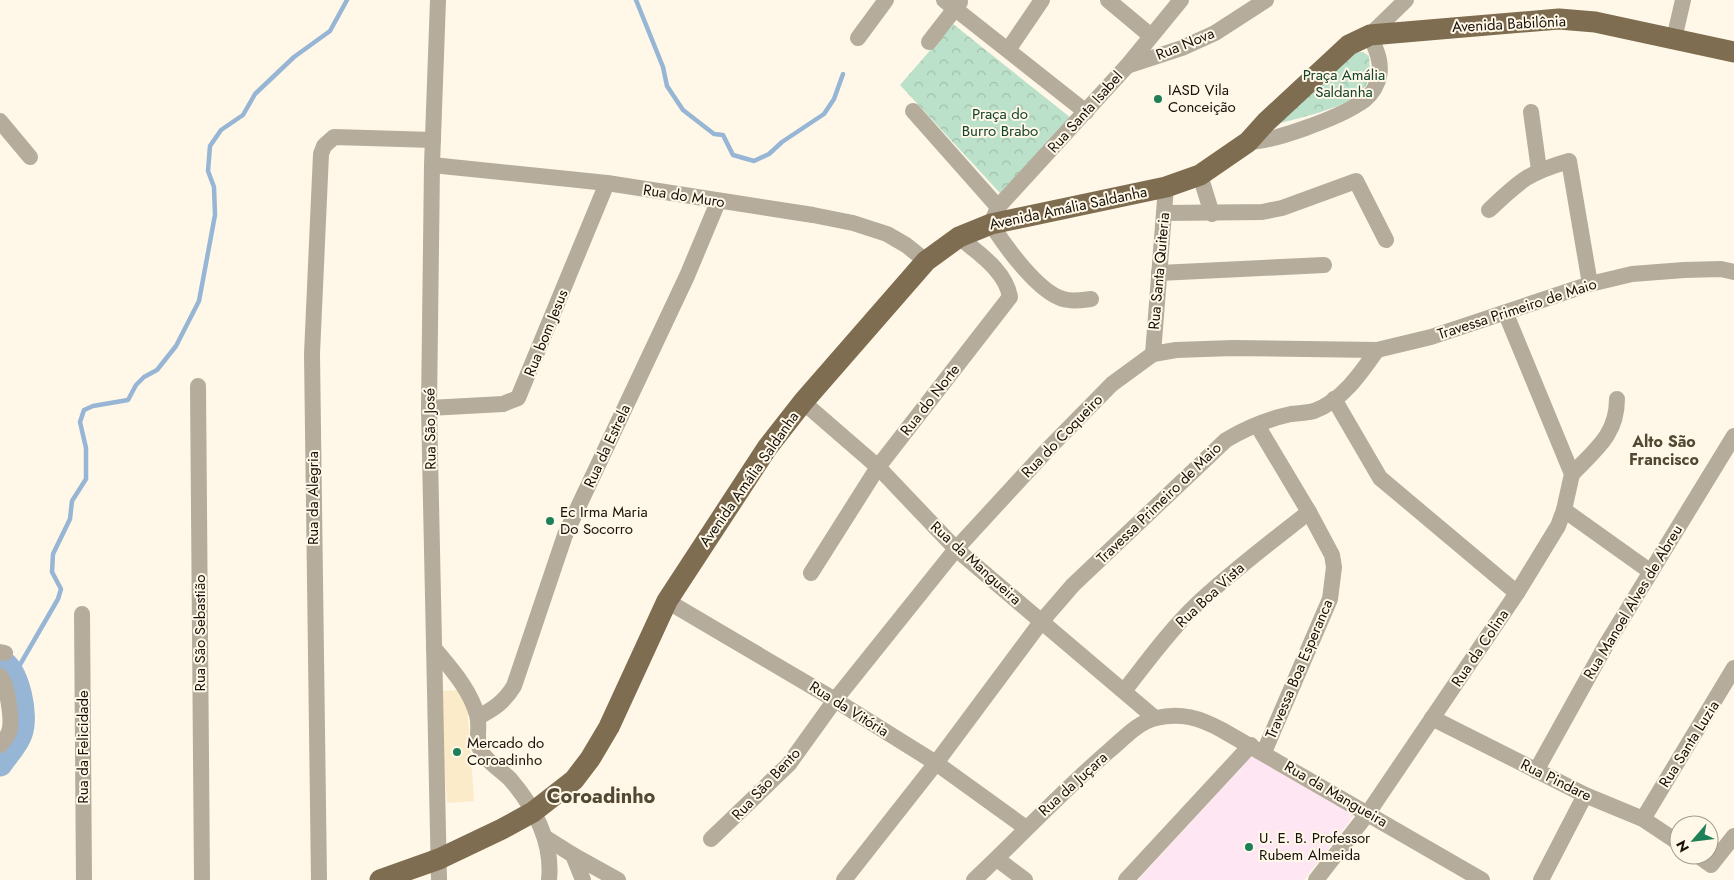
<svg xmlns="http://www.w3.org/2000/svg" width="1734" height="880" font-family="Jost,sans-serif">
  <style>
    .built { fill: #fcebc9 }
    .education { fill: #fee6f2 }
    .park { fill: url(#park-crowns) }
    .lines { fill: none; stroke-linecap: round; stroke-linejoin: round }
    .stream { stroke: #97b5d4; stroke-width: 4.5 }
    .river { stroke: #97b5d4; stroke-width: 25 }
    .minor { stroke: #b5ac9c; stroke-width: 16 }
    .major { stroke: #7e6d50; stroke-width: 21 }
    .poi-dot { fill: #1d8059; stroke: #fff7e7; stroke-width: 2 }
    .labels { text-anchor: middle; stroke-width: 4; stroke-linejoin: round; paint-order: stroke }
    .street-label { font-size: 15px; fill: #171209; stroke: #fff7e7 }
    .park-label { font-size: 15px; fill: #12432b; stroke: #fff7e7 }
    .poi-label { font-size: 15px; fill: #171209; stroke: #fff7e7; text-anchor: start }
    .neighbourhood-label { font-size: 16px; font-weight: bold; fill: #534932; stroke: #fff7e7 }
    .district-label { font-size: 20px; font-weight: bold; fill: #534932; stroke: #fff7e7 }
  </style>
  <defs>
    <pattern id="park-crowns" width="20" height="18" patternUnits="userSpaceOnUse" patternTransform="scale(1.25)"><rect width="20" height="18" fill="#bce1ca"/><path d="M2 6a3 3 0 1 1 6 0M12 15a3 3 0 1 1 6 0" fill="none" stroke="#a1c0ac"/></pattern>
  </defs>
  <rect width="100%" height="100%" fill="#fff7e7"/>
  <path class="built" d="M457,690L467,703L474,801L447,803L439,691Z"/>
  <path class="education" d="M1251,756L1354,815L1304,880H1138Z"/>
  <g class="park">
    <path d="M953,24L1071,118L1000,193L900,85Z"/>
    <path d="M1363,52L1369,56C1370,68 1371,80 1363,90C1350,108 1293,119 1270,126L1353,53Z"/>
  </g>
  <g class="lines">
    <g class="stream">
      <path d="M636,0L663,67L667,86L683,110L714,134L723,135L733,155L754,161L769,154L782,142L824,114L834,99L843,74"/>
      <path d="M14,675L58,599L61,589L52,572L53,554L70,519L72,501L86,479V448L80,422L84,410L93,406L128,400L136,385L144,377L157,370L176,346L199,301L215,215L214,187L208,171L210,146L221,130L243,115L255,94L294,57L330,31L347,0"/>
    </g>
    <path class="river" d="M0,661C18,670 27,716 20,734C17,744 6,755 0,764"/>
    <g class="minor">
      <path d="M438,0L432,165L429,408L439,880"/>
      <path d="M944,0L1086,112"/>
      <path d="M1108,0L1151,36"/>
      <path d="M858,38L886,0"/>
      <path d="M1674,39L1683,0"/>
      <path d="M929,42L960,2"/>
      <path d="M1008,50L1042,0"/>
      <path d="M1127,66L1182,48L1215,33L1266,0"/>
      <path d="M913,111L998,207"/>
      <path d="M1531,112L1539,170"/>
      <path d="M0,121L30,157"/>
      <path d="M1248,142C1273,142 1338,118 1360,103C1367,99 1374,91 1377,83C1384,66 1377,51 1370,35L1406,0"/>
      <path d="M432,165L607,183L813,215L853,223L887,234L906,245L926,261"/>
      <path d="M1200,175L1212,214"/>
      <path d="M1489,210C1520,181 1527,173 1569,161L1590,284"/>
      <path d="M1164,213L1262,212L1282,208L1356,181L1386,240"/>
      <path d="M1159,273L1324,265"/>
      <path d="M1091,299C1082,300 1072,302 1063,299C1038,292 1005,246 991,224L998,207L1127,66L1181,0"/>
      <path d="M1153,354L1166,187"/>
      <path d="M198,386L202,880"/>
      <path d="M1334,399L1380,478L1517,593"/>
      <path d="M803,402L878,467L956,549L1155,718"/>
      <path d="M429,408L503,404L518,398L607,183"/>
      <path d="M1257,425L1309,512L1332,555L1334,567L1330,599L1264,752"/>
      <path d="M1572,474C1595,450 1617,435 1617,399"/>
      <path d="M1564,510L1651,572"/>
      <path d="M811,573L878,467L1010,297C1006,271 978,253 959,237"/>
      <path d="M667,601L835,700L936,763L1026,828"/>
      <path d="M82,614L84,880"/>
      <path d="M434,648C451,669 470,689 477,715C481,728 474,740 482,753C489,763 501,770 510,779C534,807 553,842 549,880"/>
      <path d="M0,652L5,653"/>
      <path d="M0,676C7,683 13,721 9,732C7,737 3,741 0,745"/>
      <path d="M1124,691C1147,662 1169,631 1196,605C1231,572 1271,542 1309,512"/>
      <path d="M478,717C494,709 504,702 514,686L565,535L687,276L718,202"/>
      <path d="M1432,718L1585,795L1643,819L1679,843"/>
      <path d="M1536,771L1606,645L1734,436"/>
      <path d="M1643,819L1734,668"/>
      <path d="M546,838L573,855L583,880"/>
      <path d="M711,839L789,764L835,700L956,549L1049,448L1112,384L1153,354L1176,350L1233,348L1377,350L1431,337L1590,284L1632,274L1684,270L1721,269L1734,272"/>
      <path d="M573,855L618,880"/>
      <path d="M1697,855L1711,865L1734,836"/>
      <path d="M997,859L1025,880"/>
      <path d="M319,880L312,354L321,154L324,146L334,137L433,140"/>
      <path d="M844,880L936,763L1041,622L1073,585L1226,440C1246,428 1268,419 1291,414C1298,413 1307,413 1314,411C1342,401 1361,373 1377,350"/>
      <path d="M974,880C1020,837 1062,791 1110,750C1123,739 1138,722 1156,718C1181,712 1200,718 1222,730L1482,880"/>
      <path d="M1126,880L1251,745"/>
      <path d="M1316,880L1368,813L1517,593L1558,526L1564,510L1572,474L1506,314"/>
      <path d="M1541,880L1585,795"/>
    </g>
    <path class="major" d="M380,880L439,859L502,829L533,812L574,780L590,759L609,727L667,601L767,448L803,402L926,261L959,237L991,224L1166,187L1200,175L1248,142L1266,122L1349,45L1370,35L1559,19L1595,22L1734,52"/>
  </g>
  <g class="poi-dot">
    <circle cx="1158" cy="99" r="5"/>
    <circle cx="550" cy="521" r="5"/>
    <circle cx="457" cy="752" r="5"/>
    <circle cx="1249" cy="847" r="5"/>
  </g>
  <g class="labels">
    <g class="street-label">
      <text transform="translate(1509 24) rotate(-3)" y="5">Avenida Babilônia</text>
      <text transform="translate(1185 44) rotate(-22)" y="5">Rua Nova</text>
      <text transform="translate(1085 112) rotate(-48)" y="5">Rua Santa Isabel</text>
      <text transform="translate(684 196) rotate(9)" y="5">Rua do Muro</text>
      <text transform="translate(1068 208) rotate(-12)" y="5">Avenida Amália Saldanha</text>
      <text transform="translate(1159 271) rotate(-85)" y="5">Rua Santa Quiteria</text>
      <text transform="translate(1517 309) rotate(-18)" y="5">Travessa Primeiro de Maio</text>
      <text transform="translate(546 333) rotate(-68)" y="5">Rua bom Jesus</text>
      <text transform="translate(930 400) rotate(-52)" y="5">Rua do Norte</text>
      <text transform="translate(430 429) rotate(-91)" y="5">Rua São José</text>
      <text transform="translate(1062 436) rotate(-46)" y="5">Rua do Coqueiro</text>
      <text transform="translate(607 446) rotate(-65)" y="5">Rua da Estrela</text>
      <text transform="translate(749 479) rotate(-55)" y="5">Avenida Amália Saldanha</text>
      <text transform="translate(313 498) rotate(-90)" y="5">Rua da Alegria</text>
      <text transform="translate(1159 503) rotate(-44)" y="5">Travessa Primeiro de Maio</text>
      <text transform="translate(976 563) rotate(42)" y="5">Rua da Mangueira</text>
      <text transform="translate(1210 595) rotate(-43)" y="5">Rua Boa Vista</text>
      <text transform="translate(1633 602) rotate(-59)" y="5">Rua Manoel Alves de Abreu</text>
      <text transform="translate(200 633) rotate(-90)" y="5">Rua São Sebastião</text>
      <text transform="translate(1480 648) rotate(-56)" y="5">Rua da Colina</text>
      <text transform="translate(1299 669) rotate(-67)" y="5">Travessa Boa Esperanca</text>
      <text transform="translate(849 709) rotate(32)" y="5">Rua da Vitória</text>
      <text transform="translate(1689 744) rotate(-58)" y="5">Rua Santa Luzia</text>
      <text transform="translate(83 747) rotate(-90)" y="5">Rua da Felicidade</text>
      <text transform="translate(1556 780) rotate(26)" y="5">Rua Pindare</text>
      <text transform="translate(766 784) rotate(-47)" y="5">Rua São Bento</text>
      <text transform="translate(1073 784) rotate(-42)" y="5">Rua da Juçara</text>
      <text transform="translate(1336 794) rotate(30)" y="5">Rua da Mangueira</text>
    </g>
    <g class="park-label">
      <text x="1344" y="80">Praça Amália<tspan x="1344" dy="17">Saldanha</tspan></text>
      <text x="1000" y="119">Praça do<tspan x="1000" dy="17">Burro Brabo</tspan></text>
    </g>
    <g class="poi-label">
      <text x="1168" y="95">IASD Vila<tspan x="1168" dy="17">Conceição</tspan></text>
      <text x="560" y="517">Ec Irma Maria<tspan x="560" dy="17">Do Socorro</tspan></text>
      <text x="467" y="748">Mercado do<tspan x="467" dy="17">Coroadinho</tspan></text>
      <text x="1259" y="843">U. E. B. Professor<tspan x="1259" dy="17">Rubem Almeida</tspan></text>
    </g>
    <g class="neighbourhood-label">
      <text x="1664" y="447">Alto São<tspan x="1664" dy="18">Francisco</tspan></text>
    </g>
    <g class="district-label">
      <text x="601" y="803">Coroadinho</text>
    </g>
  </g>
  <g transform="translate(1694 840) rotate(242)"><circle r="24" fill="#fff7e7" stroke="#a29b8e"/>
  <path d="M0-4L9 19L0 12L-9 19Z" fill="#1d8059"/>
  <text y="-8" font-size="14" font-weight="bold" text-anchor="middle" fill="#171209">N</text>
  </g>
</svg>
